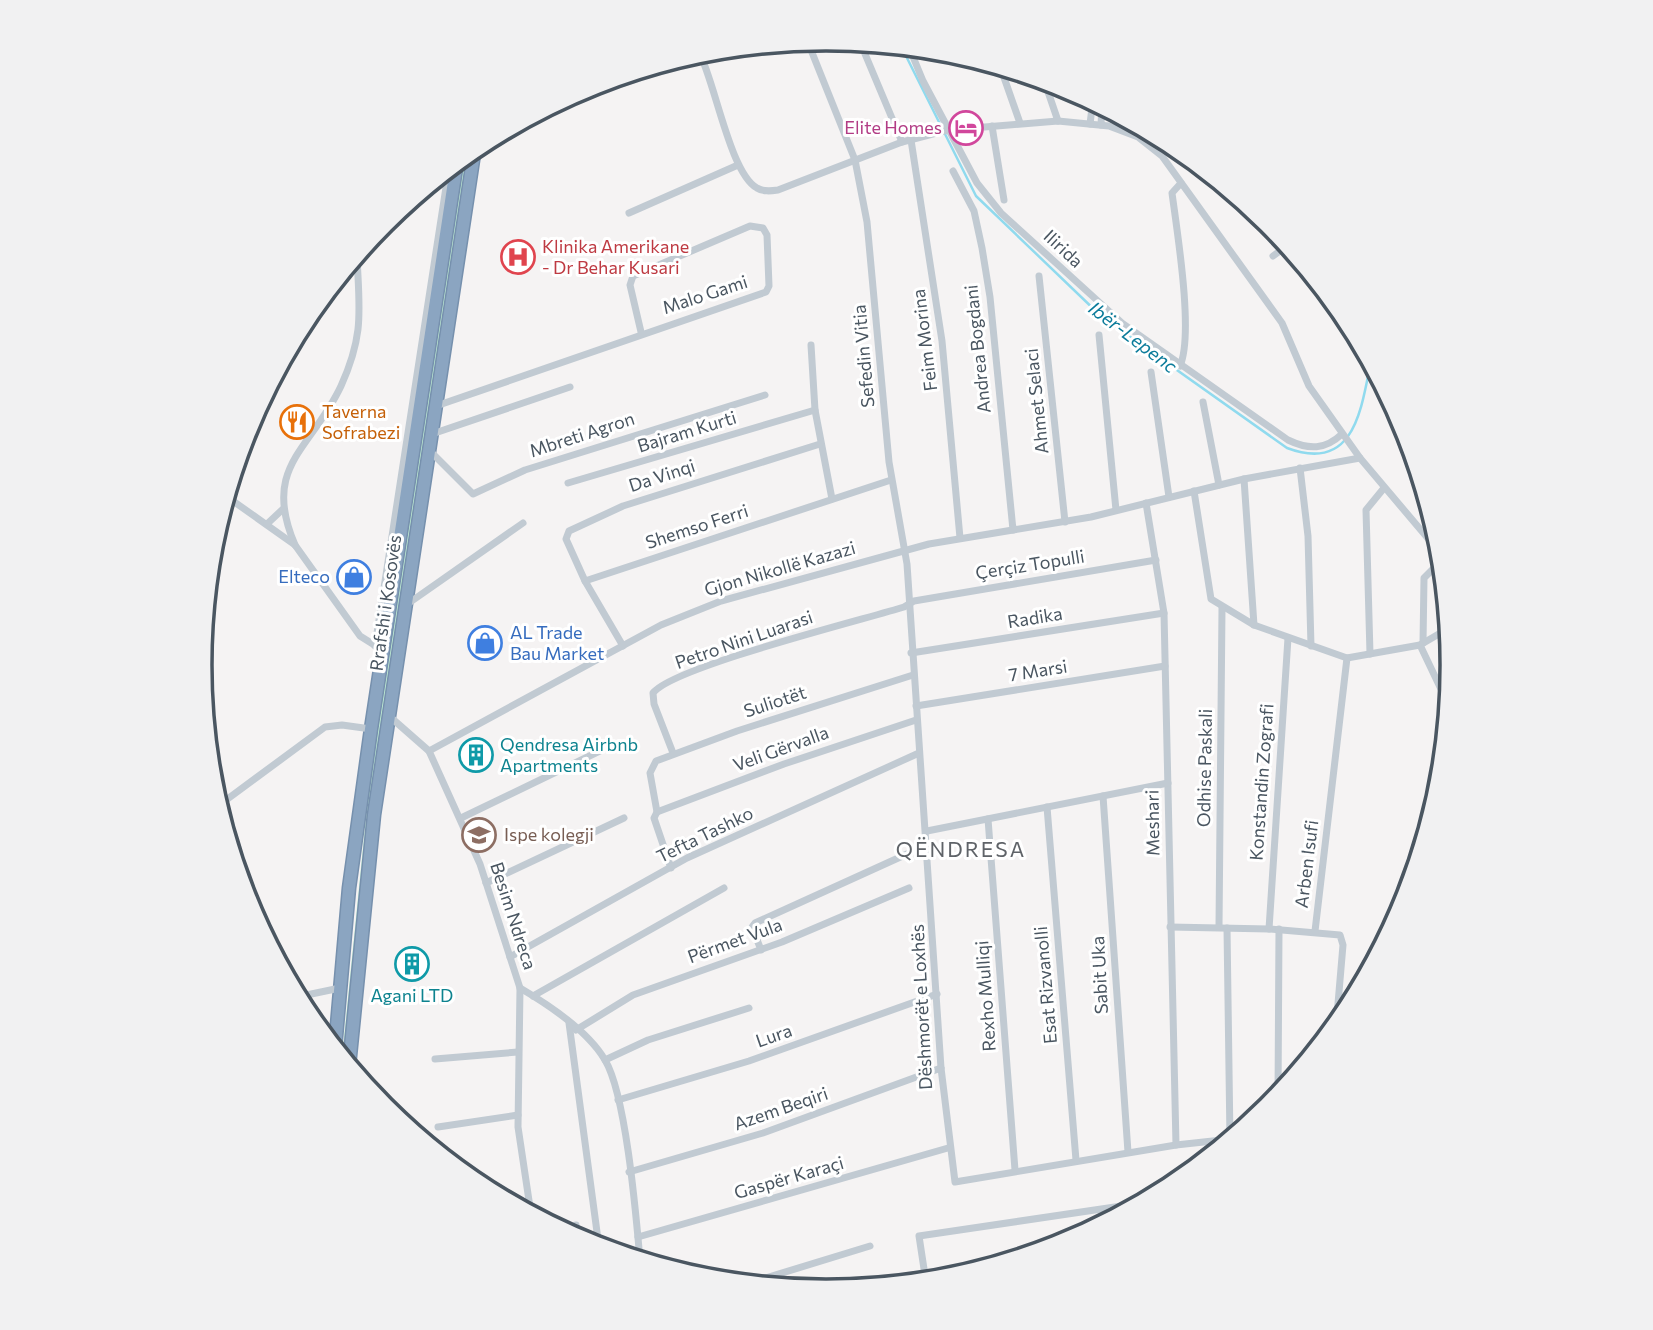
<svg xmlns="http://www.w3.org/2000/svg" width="1653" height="1330" font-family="Commissioner,sans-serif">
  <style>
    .green { fill: #c3f1d5 }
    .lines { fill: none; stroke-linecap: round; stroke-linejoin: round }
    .stream { stroke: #90daee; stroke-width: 2.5 }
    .highway-casing { stroke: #7690ad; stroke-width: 15 }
    .street { stroke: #c1cad2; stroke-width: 7 }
    .highway { stroke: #8ba5c1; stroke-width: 12 }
    .labels { text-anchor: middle; stroke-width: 6; stroke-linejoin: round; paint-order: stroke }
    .hotel-label { font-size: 18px; fill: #b23c85; stroke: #fff; text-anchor: end }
    .health-label { font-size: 18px; fill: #be3a42; stroke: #fff; text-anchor: start }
    .street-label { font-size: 18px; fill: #4a5661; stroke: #fff }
    .food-label { font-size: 18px; fill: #c56008; stroke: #fff; text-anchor: start }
    .shop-label { font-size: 18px; fill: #366cbe; stroke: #fff; text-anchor: end }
    .culture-label { font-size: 18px; fill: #0d838f; stroke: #fff; text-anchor: start }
    .education-label { font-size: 18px; fill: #785e54; stroke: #fff; text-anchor: start }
    .water-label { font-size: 19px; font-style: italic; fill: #0c7c9b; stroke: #fff }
    .quarter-label { font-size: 21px; letter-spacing: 2px; fill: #5f6368; stroke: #fff }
    .rim { fill: none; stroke: #4a5661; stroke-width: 3.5 }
  </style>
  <rect width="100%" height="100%" fill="#f5f3f3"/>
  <path class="green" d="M470,151L375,768L346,1062L342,1057L371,767L463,166L464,156Z"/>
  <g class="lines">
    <path class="stream" d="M901,46L976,196L1102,317L1287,448C1354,473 1361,411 1371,361"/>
    <g class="highway-casing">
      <g id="highway">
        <path d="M335,1048L349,888L371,729L457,162"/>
        <path d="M349,1066L374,815L475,147"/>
      </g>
    </g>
    <g class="street">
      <path d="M807,40L855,160L867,222L889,462L907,564L941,1068L955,1182L1176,1145L1231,1139"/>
      <path d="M860,42L902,142"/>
      <path d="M909,47L923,81L977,183L1001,213L1122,323L1288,440C1309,450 1325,450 1342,434"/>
      <path d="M699,52C715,82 730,173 757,188C763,192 771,191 778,190L902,142L948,130L1058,121L1109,126L1138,137L1162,156L1282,323L1309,386L1360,458L1442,555"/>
      <path d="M1000,66L1020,123"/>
      <path d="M1044,80L1058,121"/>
      <path d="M1090,124L1093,100"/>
      <path d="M1101,125L1102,106"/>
      <path d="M992,126L1004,200"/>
      <path d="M1146,129L1159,136"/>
      <path d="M911,140L942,341L960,538"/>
      <path d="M953,171L974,211L982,248L990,297L1013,530"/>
      <path d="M1246,203L1282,250"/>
      <path d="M629,213L738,165"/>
      <path d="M1273,256L1288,245"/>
      <path d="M1039,276L1065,522"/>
      <path d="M1099,335L1116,510"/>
      <path d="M811,345L815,410L832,499"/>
      <path d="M1180,366C1194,334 1177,231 1172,193L1181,183"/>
      <path d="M1151,372L1169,497"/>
      <path d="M1203,402L1219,485"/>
      <path d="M436,406L766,292L769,286L767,235L763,228L750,226L633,276L630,285L641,332"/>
      <path d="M432,434L570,387"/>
      <path d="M429,450L473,494L525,470L765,395"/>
      <path d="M1300,468L1308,536L1311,646"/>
      <path d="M1244,479L1254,625"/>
      <path d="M568,483L815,410"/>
      <path d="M1194,491L1211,599L1254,625L1347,658L1420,645L1449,628"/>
      <path d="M226,496L295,545L360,636L376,646"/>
      <path d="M1146,503L1164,613L1176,1145"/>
      <path d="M267,524L283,509"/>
      <path d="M295,545C261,466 311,450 341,386C365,333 359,309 357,255"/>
      <path d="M585,581L891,480"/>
      <path d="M406,605L523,523"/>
      <path d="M1423,643L1424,578L1443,559"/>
      <path d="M1420,645L1449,706"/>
      <path d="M375,646L449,168"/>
      <path d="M623,646L585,581L566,539L569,531L623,506L820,444"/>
      <path d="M911,653L1164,613"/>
      <path d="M1370,654L1366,510L1384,488"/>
      <path d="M916,706L1165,666"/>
      <path d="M388,715L429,751L480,864L520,988L518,1127L531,1214"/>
      <path d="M429,751L661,625L721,601L929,544L1091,517L1244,479L1360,458"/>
      <path d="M673,753L654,704L653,693C673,667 862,620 904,607L914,601L1156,560"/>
      <path d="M1103,796L1128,1152"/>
      <path d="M218,806L325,727L342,725L371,729"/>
      <path d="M1047,807L1076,1160"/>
      <path d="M657,812L784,764L916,720"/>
      <path d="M461,818L606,748"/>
      <path d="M988,819L1015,1170"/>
      <path d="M927,831L1168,783"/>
      <path d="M671,868L654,818L657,812L650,773L656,761L737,731L913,675"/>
      <path d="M486,883L624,818"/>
      <path d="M1170,927L1269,929L1340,935L1343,945L1336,1027"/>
      <path d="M1219,927L1222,608"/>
      <path d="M1227,928L1230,1140"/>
      <path d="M1269,929L1288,638"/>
      <path d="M1315,931L1347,658"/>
      <path d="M761,950L752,927L755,923L907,854"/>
      <path d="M510,957L687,858L919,753"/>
      <path d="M520,988C549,1005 588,1031 605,1060C626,1095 636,1215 640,1260"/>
      <path d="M533,996L724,888"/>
      <path d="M297,997L340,988"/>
      <path d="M569,1023L599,1247"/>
      <path d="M576,1030L633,995L782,942L909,888"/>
      <path d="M435,1059L518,1052"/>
      <path d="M605,1060L648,1040L749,1008"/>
      <path d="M1278,1098L1279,929"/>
      <path d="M618,1100L749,1061L937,994"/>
      <path d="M438,1127L518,1115"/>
      <path d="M629,1172L763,1133L941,1068"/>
      <path d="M576,1225L577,1239"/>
      <path d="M638,1237L948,1148"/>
      <path d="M926,1282L919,1236L1142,1203"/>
      <path d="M746,1284L870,1246"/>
    </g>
    <use href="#highway" class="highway"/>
  </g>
  <defs>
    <g id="hotel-ring" transform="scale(1.75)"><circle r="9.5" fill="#fff" stroke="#d1479c" stroke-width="1.5"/><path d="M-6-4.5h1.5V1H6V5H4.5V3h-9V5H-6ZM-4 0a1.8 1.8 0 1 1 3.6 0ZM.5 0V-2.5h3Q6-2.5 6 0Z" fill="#d1479c"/></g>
    <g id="hospital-ring" transform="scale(1.75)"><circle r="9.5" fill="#fff" stroke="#e0444e" stroke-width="1.5"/><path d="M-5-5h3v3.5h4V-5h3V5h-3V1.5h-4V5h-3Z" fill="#e0444e"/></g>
    <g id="restaurant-ring" transform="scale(1.75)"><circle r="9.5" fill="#fff" stroke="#e8710a" stroke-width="1.5"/><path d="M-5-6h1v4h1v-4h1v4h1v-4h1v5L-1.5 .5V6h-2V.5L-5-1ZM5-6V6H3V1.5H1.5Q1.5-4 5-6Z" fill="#e8710a"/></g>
    <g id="shop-ring" transform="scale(1.75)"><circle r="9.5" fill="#fff" stroke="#3f7fe0" stroke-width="1.5"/><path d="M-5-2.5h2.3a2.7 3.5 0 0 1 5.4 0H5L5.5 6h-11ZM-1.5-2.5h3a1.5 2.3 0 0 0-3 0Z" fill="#3f7fe0"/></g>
    <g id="building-ring" transform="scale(1.75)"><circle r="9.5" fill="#fff" stroke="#0f9aa8" stroke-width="1.5"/><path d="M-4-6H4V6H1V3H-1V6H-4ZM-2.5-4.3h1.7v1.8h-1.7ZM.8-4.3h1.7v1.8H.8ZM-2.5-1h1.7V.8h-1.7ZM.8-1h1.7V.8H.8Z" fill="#0f9aa8"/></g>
    <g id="university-ring" transform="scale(1.75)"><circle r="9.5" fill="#fff" stroke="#8d6e63" stroke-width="1.5"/><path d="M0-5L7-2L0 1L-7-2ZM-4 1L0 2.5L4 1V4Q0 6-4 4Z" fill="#8d6e63"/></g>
  </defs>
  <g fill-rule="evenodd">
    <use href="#hotel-ring" x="966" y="128"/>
    <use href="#hospital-ring" x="518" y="257"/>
    <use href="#restaurant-ring" x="297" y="422"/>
    <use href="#shop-ring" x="354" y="577"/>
    <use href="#shop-ring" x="485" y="643"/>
    <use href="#building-ring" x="476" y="755"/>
    <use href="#university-ring" x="479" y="835"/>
    <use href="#building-ring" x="412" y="964"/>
  </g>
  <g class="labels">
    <g class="hotel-label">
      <text x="942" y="134">Elite Homes</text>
    </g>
    <g class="health-label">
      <text x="542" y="253">Klinika Amerikane<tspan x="542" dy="21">- Dr Behar Kusari</tspan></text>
    </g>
    <g class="street-label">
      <text transform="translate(1063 249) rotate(43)" y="6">Ilirida</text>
      <text transform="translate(705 295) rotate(-18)" y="6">Malo Gami</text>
      <text transform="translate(925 340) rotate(-97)" y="6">Feim Morina</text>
      <text transform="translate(978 349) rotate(-96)" y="6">Andrea Bogdani</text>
      <text transform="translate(864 356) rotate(-95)" y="6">Sefedin Vitia</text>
      <text transform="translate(1037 401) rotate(-96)" y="6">Ahmet Selaci</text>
      <text transform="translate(687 432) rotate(-17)" y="6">Bajram Kurti</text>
      <text transform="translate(582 435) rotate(-18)" y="6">Mbreti Agron</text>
      <text transform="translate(662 476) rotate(-18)" y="6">Da Vinqi</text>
      <text transform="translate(697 527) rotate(-18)" y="6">Shemso Ferri</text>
      <text transform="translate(1030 565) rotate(-9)" y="6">Çerçiz Topulli</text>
      <text transform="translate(780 569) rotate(-16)" y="6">Gjon Nikollë Kazazi</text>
      <text transform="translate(386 603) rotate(-82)" y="6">Rrafshi i Kosovës</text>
      <text transform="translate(1035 618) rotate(-9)" y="6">Radika</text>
      <text transform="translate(744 640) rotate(-19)" y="6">Petro Nini Luarasi</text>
      <text transform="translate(1038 671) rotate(-9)" y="6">7 Marsi</text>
      <text transform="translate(775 702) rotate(-18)" y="6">Suliotët</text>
      <text transform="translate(781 749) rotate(-20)" y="6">Veli Gërvalla</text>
      <text transform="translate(1205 768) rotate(-89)" y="6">Odhise Paskali</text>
      <text transform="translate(1262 782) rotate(-86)" y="6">Konstandin Zografi</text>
      <text transform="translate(1153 823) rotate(-91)" y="6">Meshari</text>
      <text transform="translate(705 835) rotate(-26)" y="6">Tefta Tashko</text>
      <text transform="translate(1307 864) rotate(-83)" y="6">Arben Isufi</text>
      <text transform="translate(513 916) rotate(72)" y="6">Besim Ndreca</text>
      <text transform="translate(735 941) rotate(-20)" y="6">Përmet Vula</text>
      <text transform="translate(1100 975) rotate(-93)" y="6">Sabit Uka</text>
      <text transform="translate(1046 985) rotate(-95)" y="6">Esat Rizvanolli</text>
      <text transform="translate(986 996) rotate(-94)" y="6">Rexho Mulliqi</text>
      <text transform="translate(922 1007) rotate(-93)" y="6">Dëshmorët e Loxhës</text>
      <text transform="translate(774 1036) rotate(-19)" y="6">Lura</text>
      <text transform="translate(781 1109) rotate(-19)" y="6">Azem Beqiri</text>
      <text transform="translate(789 1178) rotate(-16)" y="6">Gaspër Karaçi</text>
    </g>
    <g class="food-label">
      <text x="322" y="418">Taverna<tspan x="322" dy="21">Sofrabezi</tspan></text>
    </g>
    <g class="shop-label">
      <text x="330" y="583">Elteco</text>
      <text x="510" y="639" text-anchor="start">AL Trade<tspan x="510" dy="21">Bau Market</tspan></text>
    </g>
    <g class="culture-label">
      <text x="500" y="751">Qendresa Airbnb<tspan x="500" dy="21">Apartments</tspan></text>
      <text x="412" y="1002" text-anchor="middle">Agani LTD</text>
    </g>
    <g class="education-label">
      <text x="504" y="841">Ispe kolegji</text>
    </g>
    <g class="water-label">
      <text transform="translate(1133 337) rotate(37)" y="7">Ibër-Lepenc</text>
    </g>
    <g class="quarter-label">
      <text x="961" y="857">QËNDRESA</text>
    </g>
  </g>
  <path d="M0 0H1653V1330H0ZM212 665a614 614 0 1 1 1228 0a614 614 0 1 1-1228 0Z" fill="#f1f1f2" fill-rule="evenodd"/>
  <path class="rim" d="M212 665a614 614 0 1 1 1228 0a614 614 0 1 1-1228 0Z"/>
</svg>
